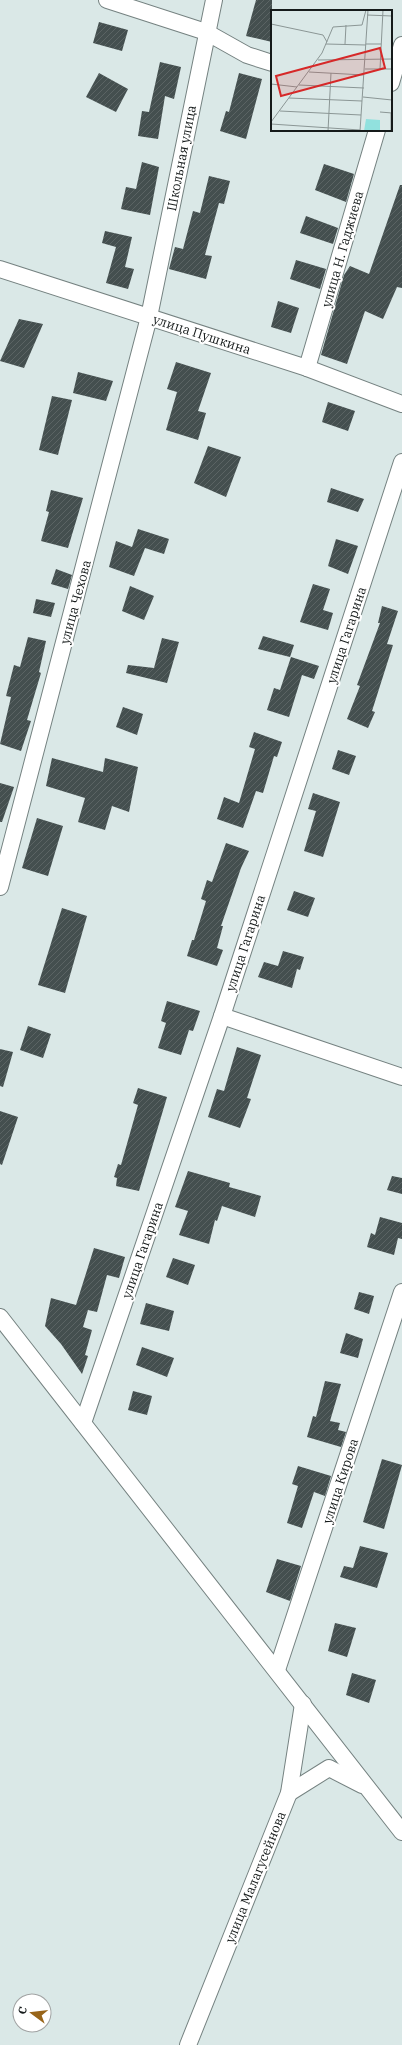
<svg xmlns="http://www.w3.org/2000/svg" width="402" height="2045" font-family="'IBM Plex Serif',serif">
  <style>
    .building { fill: url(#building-hatch) }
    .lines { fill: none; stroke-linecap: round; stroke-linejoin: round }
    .minor-casing { stroke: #758281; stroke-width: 18 }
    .minor { stroke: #fff; stroke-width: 16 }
    .labels { text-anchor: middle; stroke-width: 4; stroke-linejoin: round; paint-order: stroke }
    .street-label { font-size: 13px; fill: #151a1a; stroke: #fff }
    .inset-road { fill: none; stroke: #8b9695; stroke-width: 1 }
    .view { fill: #d62828; fill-opacity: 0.15; stroke: #d62828; stroke-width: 2 }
    .inset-edge { fill: none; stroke: #151a1a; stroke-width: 2 }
  </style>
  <defs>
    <pattern id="building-hatch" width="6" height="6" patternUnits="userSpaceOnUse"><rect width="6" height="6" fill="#444f4f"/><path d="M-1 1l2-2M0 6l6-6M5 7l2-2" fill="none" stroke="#5b6464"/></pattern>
  </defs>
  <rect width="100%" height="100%" fill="#dae8e7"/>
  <g class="building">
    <path d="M256,0H272V42L246,36Z"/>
    <path d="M99,22L128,30L122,51L93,43Z"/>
    <path d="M160,62L181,67L174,99L165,96L158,139L138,136L142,111L149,112Z"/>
    <path d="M99,73L128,89L116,112L86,97Z"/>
    <path d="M239,73L262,79L246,139L220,131L226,111L229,112Z"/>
    <path d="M142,162L159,167L150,215L121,209L126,187L136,189Z"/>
    <path d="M324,164L354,174L346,202L315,190Z"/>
    <path d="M209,176L230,181L224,204L219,203L205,255L212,256L206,279L169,269L175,247L183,249L193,211L200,213Z"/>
    <path d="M400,185H402V288L397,287L383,319L365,311L347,364L321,355L344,275L350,266L369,274Z"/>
    <path d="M306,216L338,228L333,244L300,233Z"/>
    <path d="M105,231L132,237L125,267L134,269L128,289L106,283L116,247L102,243Z"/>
    <path d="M296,260L326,269L320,289L290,279Z"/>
    <path d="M278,301L299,308L291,333L271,327Z"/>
    <path d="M19,319L43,324L24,368L0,361Z"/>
    <path d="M176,362L211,373L198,411L206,413L198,440L166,430L177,392L167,389Z"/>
    <path d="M78,372L113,381L106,401L73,393Z"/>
    <path d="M52,396L72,400L58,455L39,450Z"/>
    <path d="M328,402L355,411L348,431L322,422Z"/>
    <path d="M208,446L241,457L226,497L194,483Z"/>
    <path d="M331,488L364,499L358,512L327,502Z"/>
    <path d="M51,490L83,498L68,548L41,541L49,512L46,511Z"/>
    <path d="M138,529L169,539L164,554L145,548L134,576L109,567L116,541L132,547Z"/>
    <path d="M336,539L358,546L348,574L328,566Z"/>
    <path d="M56,569L72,575L68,589L51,584Z"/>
    <path d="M313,584L330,589L323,610L333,613L328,630L300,622Z"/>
    <path d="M130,586L154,596L144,620L122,611Z"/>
    <path d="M36,599L55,603L51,617L33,613Z"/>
    <path d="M382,606L398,611L387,644L393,645L372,711L375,712L368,728L347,719L360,686L357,685L380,623H378Z"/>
    <path d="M263,636L294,645L290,657L258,649Z"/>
    <path d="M28,637L46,641L39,672L41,673L27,720L31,721L21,751L0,744L11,697L6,696L14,665L20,667Z"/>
    <path d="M162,638L179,642L167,683L126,673L128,665L154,668Z"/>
    <path d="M291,657L319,666L314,679L302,675L289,717L267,710L274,688L280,690Z"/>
    <path d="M123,707L143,714L137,735L116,727Z"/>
    <path d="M254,732L282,742L277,757L274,756L263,793L256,791L243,828L217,819L224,797L239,803L255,749L249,747Z"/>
    <path d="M338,750L356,756L349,775L332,769Z"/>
    <path d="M52,758L103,772L105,758L138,767L129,812L112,806L105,830L78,822L85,798L46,786Z"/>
    <path d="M0,783L14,787L2,822H0Z"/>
    <path d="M313,793L340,802L323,857L304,851L316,811L308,809Z"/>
    <path d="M37,818L63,826L48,876L22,868Z"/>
    <path d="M226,843L249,851L241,868L221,926H223L217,948L223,950L217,966L187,956L192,940H194L206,901L201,899L207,880L212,882Z"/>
    <path d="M294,891L315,898L308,917L287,910Z"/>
    <path d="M62,908L87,916L65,993L38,985Z"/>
    <path d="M283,951L304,957L300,970L297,969L292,988L258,977L264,962L278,966Z"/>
    <path d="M167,1001L200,1011L193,1031L189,1030L181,1055L158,1048L166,1023L161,1021Z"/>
    <path d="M28,1026L51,1034L43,1058L20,1050Z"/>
    <path d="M237,1047L261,1055L247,1098L251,1099L240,1128L208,1117L217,1089L224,1091Z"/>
    <path d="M0,1049L13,1052L3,1087L0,1086Z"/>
    <path d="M138,1088L167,1097L139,1191L116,1186L117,1178L114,1177L118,1164L121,1165L138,1105L133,1103Z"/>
    <path d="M0,1111L18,1117L2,1165L0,1164Z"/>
    <path d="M188,1171L230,1183L229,1187L261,1196L255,1217L222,1206L217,1221L215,1220L209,1244L179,1235L188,1211L175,1207Z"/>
    <path d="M392,1176L402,1178V1194L387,1190Z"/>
    <path d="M380,1217L402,1223V1239L398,1238L394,1255L367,1247L371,1233L375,1235Z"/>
    <path d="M94,1248L125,1257L119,1278L107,1275L97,1312L88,1310L83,1327L92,1330L85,1355L88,1356L82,1374L61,1344L45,1326L51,1298L76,1305Z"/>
    <path d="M173,1258L195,1265L188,1285L166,1277Z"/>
    <path d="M359,1292L374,1296L369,1314L354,1309Z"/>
    <path d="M146,1303L174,1311L169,1331L140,1324Z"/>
    <path d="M346,1333L363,1339L358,1358L340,1353Z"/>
    <path d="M142,1347L174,1358L167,1377L136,1365Z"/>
    <path d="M325,1381L341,1384L330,1421L340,1423L338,1430L346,1432L341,1447L307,1437L313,1416L316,1417Z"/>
    <path d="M133,1391L152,1396L147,1415L128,1410Z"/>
    <path d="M382,1459L402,1465L384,1529L363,1522Z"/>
    <path d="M298,1466L331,1476L325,1496L314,1492L302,1528L287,1523L298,1486L292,1484Z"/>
    <path d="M360,1546L388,1553L377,1588L340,1577L344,1566L353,1568Z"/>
    <path d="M277,1559L301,1566L290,1601L266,1592Z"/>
    <path d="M335,1623L356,1628L347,1657L328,1651Z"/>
    <path d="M352,1673L376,1680L369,1703L346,1695Z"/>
  </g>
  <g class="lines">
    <g class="minor-casing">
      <g id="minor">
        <path d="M107,0L206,32L247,55L272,63"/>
        <path d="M391,83L402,45"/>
        <path d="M0,269L307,368L402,404"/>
        <path d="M307,368L377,130"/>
        <path d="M0,887L149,317L214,0"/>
        <path d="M222,1016L402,1077"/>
        <path d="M0,1317L402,1832"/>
        <path d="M83,1423L222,1016L402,462"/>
        <path d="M277,1670L402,1292"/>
        <path d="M289,1793L329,1768L362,1785"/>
        <path d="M188,2045L289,1793L303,1704"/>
      </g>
    </g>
    <use href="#minor" class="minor"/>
  </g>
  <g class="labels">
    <g class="street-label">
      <text transform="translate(181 158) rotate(-79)" y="5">Школьная улица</text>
      <text transform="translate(342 249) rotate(-74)" y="5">улица Н. Гаджиева</text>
      <text transform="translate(202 334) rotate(18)" y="5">улица Пушкина</text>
      <text transform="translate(75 602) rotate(-75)" y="5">улица Чехова</text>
      <text transform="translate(346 635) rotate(-72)" y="5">улица Гагарина</text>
      <text transform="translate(245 943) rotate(-72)" y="5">улица Гагарина</text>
      <text transform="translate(142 1250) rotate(-71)" y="5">улица Гагарина</text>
      <text transform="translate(340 1481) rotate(-72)" y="5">улица Кирова</text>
      <text transform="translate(255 1877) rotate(-68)" y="5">улица Малагусейнова</text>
    </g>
  </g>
  <g transform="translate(271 10)">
    <rect width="121" height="121" fill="#dae8e7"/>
    <path d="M95,109L109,110V121H93Z" fill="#91e1de"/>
    <path class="inset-road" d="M96,5L121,6M0,14L52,25L56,32M55,34L95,35M74,34L75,15M95,34H110M47,50L121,49M94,59H121M109,59L112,0M38,62L93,65M0,74L26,77M28,75L93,78M92,87L121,90M18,88L91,91M9,101L90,105M109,102L121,103M0,112L51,43L62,17L91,15L95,0M0,114L89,120M57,121L60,63M89,121L97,0M120,121V103"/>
    <path class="view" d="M109,38L114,58L10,86L5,66Z"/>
    <rect width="121" height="121" class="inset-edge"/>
  </g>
  <g transform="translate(32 2013) rotate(285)"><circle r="19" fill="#ffffff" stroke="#a1a3a3"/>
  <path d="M0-3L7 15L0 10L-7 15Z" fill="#98651a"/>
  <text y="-6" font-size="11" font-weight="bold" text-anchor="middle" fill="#151a1a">С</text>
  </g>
</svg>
